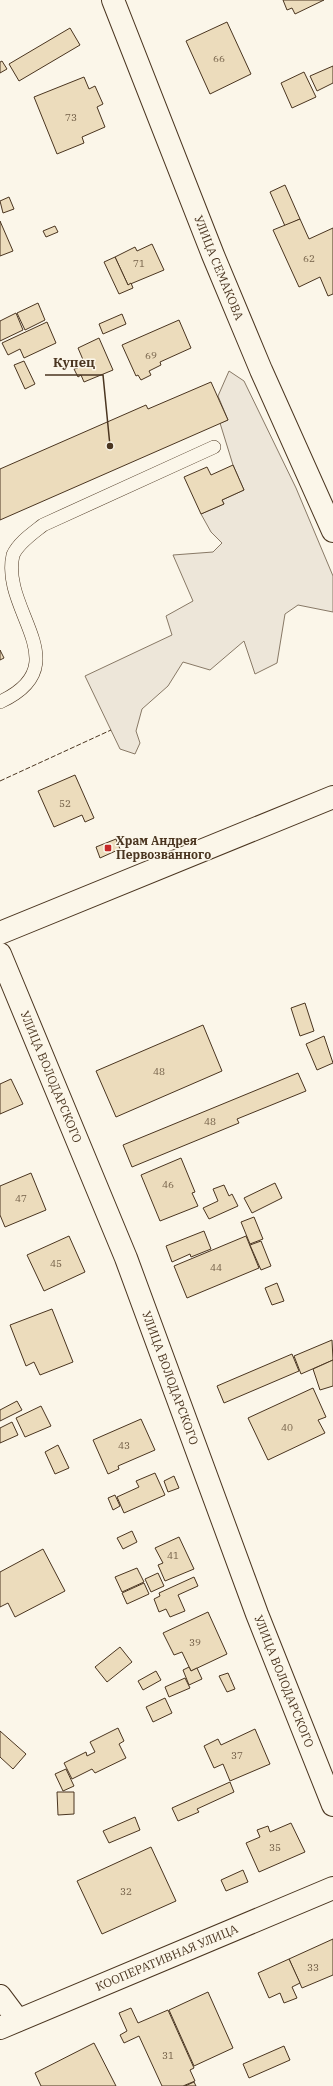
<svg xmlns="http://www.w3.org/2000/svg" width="333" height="2086" font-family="'IBM Plex Serif',serif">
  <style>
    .green { fill: #ede6d9; stroke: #887966 }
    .building { fill: #ecdcbc; stroke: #4a3520 }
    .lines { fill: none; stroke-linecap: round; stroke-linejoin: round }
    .service-casing { stroke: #4a3520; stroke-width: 14 }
    .minor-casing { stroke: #4a3520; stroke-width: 24 }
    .secondary-casing { stroke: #4a3520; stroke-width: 24 }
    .service { stroke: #fbf6e9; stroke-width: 13 }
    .minor { stroke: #fbf6e9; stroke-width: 22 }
    .secondary { stroke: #fbf6e9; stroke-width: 22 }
    .fence { stroke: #4a3520; stroke-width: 1; stroke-dasharray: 5 2; stroke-linecap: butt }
    .poi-dot { fill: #c62828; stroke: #fbf6e9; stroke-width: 1.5 }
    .labels { text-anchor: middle; stroke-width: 3; stroke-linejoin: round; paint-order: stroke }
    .number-label { font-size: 10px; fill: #725f47 }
    .street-label { font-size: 12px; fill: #4a3520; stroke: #fbf6e9 }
    .poi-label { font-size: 12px; font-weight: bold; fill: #4a3520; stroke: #fbf6e9; text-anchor: start }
    .leader { fill: none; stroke: #4a3520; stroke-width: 1.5 }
    .callout-dot { fill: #4a3520; stroke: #fbf6e9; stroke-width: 1.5 }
    .callout-label { font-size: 13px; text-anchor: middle; font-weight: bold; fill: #4a3520; stroke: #fbf6e9; stroke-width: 3; stroke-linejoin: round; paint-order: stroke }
  </style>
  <rect width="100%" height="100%" fill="#fbf6e9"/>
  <path class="green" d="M229,371L244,381L296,488L333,576V612L298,605L285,614L277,663L255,674L244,641L210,670L183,662L168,686L142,709L136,731L140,743L135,754L120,749L85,676L172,635L166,616L193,601L173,555L213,552L222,543L211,532L201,514L224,504L222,500L244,490L233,465L220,423L228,420L218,396Z"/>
  <g class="building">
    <path d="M283,0H324L295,14L292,8L287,10Z"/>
    <path d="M227,22L251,74L210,94L186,41Z"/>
    <path d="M70,28L80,45L19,81L9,64Z"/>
    <path d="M2,61L7,69L0,73V62Z"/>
    <path d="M333,66V83L317,91L310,76Z"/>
    <path d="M304,72L316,97L292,108L281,83Z"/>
    <path d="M84,77L89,89L95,86L103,104L97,107L105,127L82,137L84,143L57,154L34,97Z"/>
    <path d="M285,185L300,219L285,226L270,192Z"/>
    <path d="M9,197L14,209L3,213L0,201Z"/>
    <path d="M300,219L309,239L333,228V294L328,296L320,277L299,287L273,230Z"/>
    <path d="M0,221L13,251L0,256Z"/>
    <path d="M55,226L58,232L46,237L43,231Z"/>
    <path d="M152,244L164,270L128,285L115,257L135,247L137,251Z"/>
    <path d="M115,257L128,285L131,283L133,288L119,294L104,262Z"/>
    <path d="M38,303L45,320L25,330L17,313Z"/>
    <path d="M16,313L23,330L0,341V321Z"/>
    <path d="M122,314L126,324L103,334L99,324Z"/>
    <path d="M179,320L191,348L160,362L161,365L149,371L151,375L141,380L138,375L136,376L122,345Z"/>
    <path d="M47,322L56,343L24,358L20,349L8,355L2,343Z"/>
    <path d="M99,338L113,370L84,382L81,375L78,377L74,369L78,368L77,365L84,362L78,348Z"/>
    <path d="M24,361L35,384L25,389L14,365Z"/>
    <path d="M211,382L228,420L0,520V469L146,405L148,409Z"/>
    <path d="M233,465L244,490L222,500L224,504L201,514L184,477L207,467L211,475Z"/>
    <path d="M0,650L4,658L0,660Z"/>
    <path d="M75,775L94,818L85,822L82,815L54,827L38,791Z"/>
    <path d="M116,839L120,849L100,858L96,847Z"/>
    <path d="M305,1003L314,1031L300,1036L291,1008Z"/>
    <path d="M203,1025L222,1071L116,1117L96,1071Z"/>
    <path d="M324,1036L333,1063L317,1070L306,1044Z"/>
    <path d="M298,1073L306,1091L237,1119L239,1123L132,1167L123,1145Z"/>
    <path d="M11,1079L23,1104L0,1114V1084Z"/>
    <path d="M181,1158L195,1192L192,1193L198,1206L160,1221L141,1175Z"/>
    <path d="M31,1173L46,1210L5,1227L0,1215V1186Z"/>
    <path d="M275,1183L282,1198L252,1213L244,1198Z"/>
    <path d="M224,1185L229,1196L232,1194L238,1206L209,1219L203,1208L218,1201L213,1189Z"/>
    <path d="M254,1217L263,1239L250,1244L241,1222Z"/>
    <path d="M204,1231L211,1249L191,1257L190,1254L172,1262L166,1246Z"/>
    <path d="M69,1236L85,1272L44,1291L27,1255Z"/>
    <path d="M246,1236L259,1268L187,1298L174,1266Z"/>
    <path d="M261,1241L271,1266L261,1270L250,1245Z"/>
    <path d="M277,1283L284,1301L272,1305L265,1288Z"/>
    <path d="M52,1309L73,1362L40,1375L34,1362L26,1366L10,1325Z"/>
    <path d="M332,1340L333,1360L301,1374L294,1356Z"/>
    <path d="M292,1354L299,1371L224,1403L217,1386Z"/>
    <path d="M333,1360V1386L320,1390L313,1369Z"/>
    <path d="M313,1388L326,1417L318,1420L325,1433L268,1460L248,1418Z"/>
    <path d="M17,1401L22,1410L0,1421V1410Z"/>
    <path d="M41,1406L51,1426L25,1437L16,1418Z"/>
    <path d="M141,1419L155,1450L118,1466L119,1469L108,1474L93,1440Z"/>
    <path d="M12,1422L18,1435L0,1443V1428Z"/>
    <path d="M58,1445L69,1468L55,1474L45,1452Z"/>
    <path d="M155,1473L165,1495L124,1513L117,1497L139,1487L136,1481Z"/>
    <path d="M174,1476L179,1488L168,1492L164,1481Z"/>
    <path d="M115,1495L120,1506L113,1510L108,1498Z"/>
    <path d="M132,1531L137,1542L123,1549L117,1538Z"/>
    <path d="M179,1537L194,1569L165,1581L158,1565L163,1563L155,1548Z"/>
    <path d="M43,1549L65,1591L15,1617L8,1603L0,1607V1572Z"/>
    <path d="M137,1568L144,1582L122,1592L115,1577Z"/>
    <path d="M158,1573L164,1586L151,1592L145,1579Z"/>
    <path d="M194,1577L198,1586L178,1595L185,1611L170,1617L166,1609L159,1612L154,1599L160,1596L159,1593Z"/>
    <path d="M144,1583L149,1594L127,1604L122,1593Z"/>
    <path d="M208,1612L227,1654L191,1671L182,1652L174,1655L163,1633Z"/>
    <path d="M120,1647L132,1662L107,1682L95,1667Z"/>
    <path d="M189,1667L191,1671L197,1668L202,1679L189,1685L183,1670Z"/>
    <path d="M156,1671L161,1680L143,1690L138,1681Z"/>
    <path d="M228,1673L235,1689L227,1692L219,1676Z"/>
    <path d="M185,1678L190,1688L169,1697L165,1687Z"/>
    <path d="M165,1698L172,1713L153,1722L146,1707Z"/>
    <path d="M118,1728L124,1741L119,1744L126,1758L95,1773L92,1769L72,1779L64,1763L86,1752L87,1756L95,1752L90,1742Z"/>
    <path d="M255,1729L270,1764L230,1781L223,1764L214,1768L204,1746L218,1739L221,1745Z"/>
    <path d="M0,1731L26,1754L13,1769L0,1757Z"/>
    <path d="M66,1769L74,1786L63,1791L55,1774Z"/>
    <path d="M230,1782L234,1792L197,1809L199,1812L178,1821L172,1808Z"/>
    <path d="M57,1792H74V1814L58,1815Z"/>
    <path d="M135,1817L140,1830L109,1843L103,1831Z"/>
    <path d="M291,1823L305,1852L259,1872L246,1843L260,1837L257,1830L268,1826L270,1832Z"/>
    <path d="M151,1847L176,1901L102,1934L77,1881Z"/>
    <path d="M243,1870L248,1882L226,1891L221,1880Z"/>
    <path d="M333,1939V1975L302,1988L289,1959Z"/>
    <path d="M289,1959L300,1983L292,1987L297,1998L284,2003L280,1993L269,1998L258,1973Z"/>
    <path d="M208,1992L233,2048L194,2066L169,2010Z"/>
    <path d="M131,2008L138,2023L168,2010L194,2068L190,2070L195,2081L183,2086H162L139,2036L124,2043L120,2035L127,2031L119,2013Z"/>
    <path d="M94,2043L116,2086H41L35,2073Z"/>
    <path d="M284,2046L290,2060L249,2078L243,2064Z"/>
    <path d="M194,2082L196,2086H185Z"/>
  </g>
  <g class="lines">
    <g class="service-casing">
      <path id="service" d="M0,702C80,665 0,611 13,555C18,543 33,533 43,525L214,447"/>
    </g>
    <g class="minor-casing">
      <g id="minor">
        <path id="s1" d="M113,0L213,255L261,370L333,531"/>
        <path id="s2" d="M0,954L126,1258L257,1614L333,1805"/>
        <path d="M0,1996L18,2020"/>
        <path id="s3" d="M0,2028L333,1888"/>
      </g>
    </g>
    <g class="secondary-casing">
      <path id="secondary" d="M0,933L333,797"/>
    </g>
    <use href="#service" class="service"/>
    <use href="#minor" class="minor"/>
    <use href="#secondary" class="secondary"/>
    <path class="fence" d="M0,781L111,730"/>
  </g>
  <rect class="poi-dot" x="104" y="844" width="8" height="8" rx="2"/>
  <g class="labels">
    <g class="number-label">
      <text x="219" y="62">66</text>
      <text x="71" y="121">73</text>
      <text x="309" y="262">62</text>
      <text x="139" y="267">71</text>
      <text x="151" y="359">69</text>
      <text x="65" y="807">52</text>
      <text x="159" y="1075">48</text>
      <text x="210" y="1125">48</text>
      <text x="168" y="1188">46</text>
      <text x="21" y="1202">47</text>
      <text x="56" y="1267">45</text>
      <text x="216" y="1271">44</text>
      <text x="287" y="1431">40</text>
      <text x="124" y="1449">43</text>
      <text x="173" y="1559">41</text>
      <text x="195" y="1646">39</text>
      <text x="237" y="1759">37</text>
      <text x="275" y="1851">35</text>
      <text x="126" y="1895">32</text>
      <text x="313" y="1971">33</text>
      <text x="168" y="2059">31</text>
    </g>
    <g class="street-label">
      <text dy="4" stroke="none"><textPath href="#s1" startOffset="288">УЛИЦА СЕМАКОВА</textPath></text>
      <text dy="4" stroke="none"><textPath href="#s2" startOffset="133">УЛИЦА ВОЛОДАРСКОГО</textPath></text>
      <text dy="4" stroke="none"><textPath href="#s2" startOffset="457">УЛИЦА ВОЛОДАРСКОГО</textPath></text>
      <text dy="4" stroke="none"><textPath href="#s2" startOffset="781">УЛИЦА ВОЛОДАРСКОГО</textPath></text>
      <text dy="4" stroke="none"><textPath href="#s3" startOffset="181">КООПЕРАТИВНАЯ УЛИЦА</textPath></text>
    </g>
    <g class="poi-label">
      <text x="116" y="845">Храм Андрея<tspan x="116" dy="14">Первозванного</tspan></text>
    </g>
  </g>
  <path class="leader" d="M110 446L103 375H45"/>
  <circle class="callout-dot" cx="110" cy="446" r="4"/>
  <g class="callout-label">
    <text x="74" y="367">Купец</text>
  </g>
</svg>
